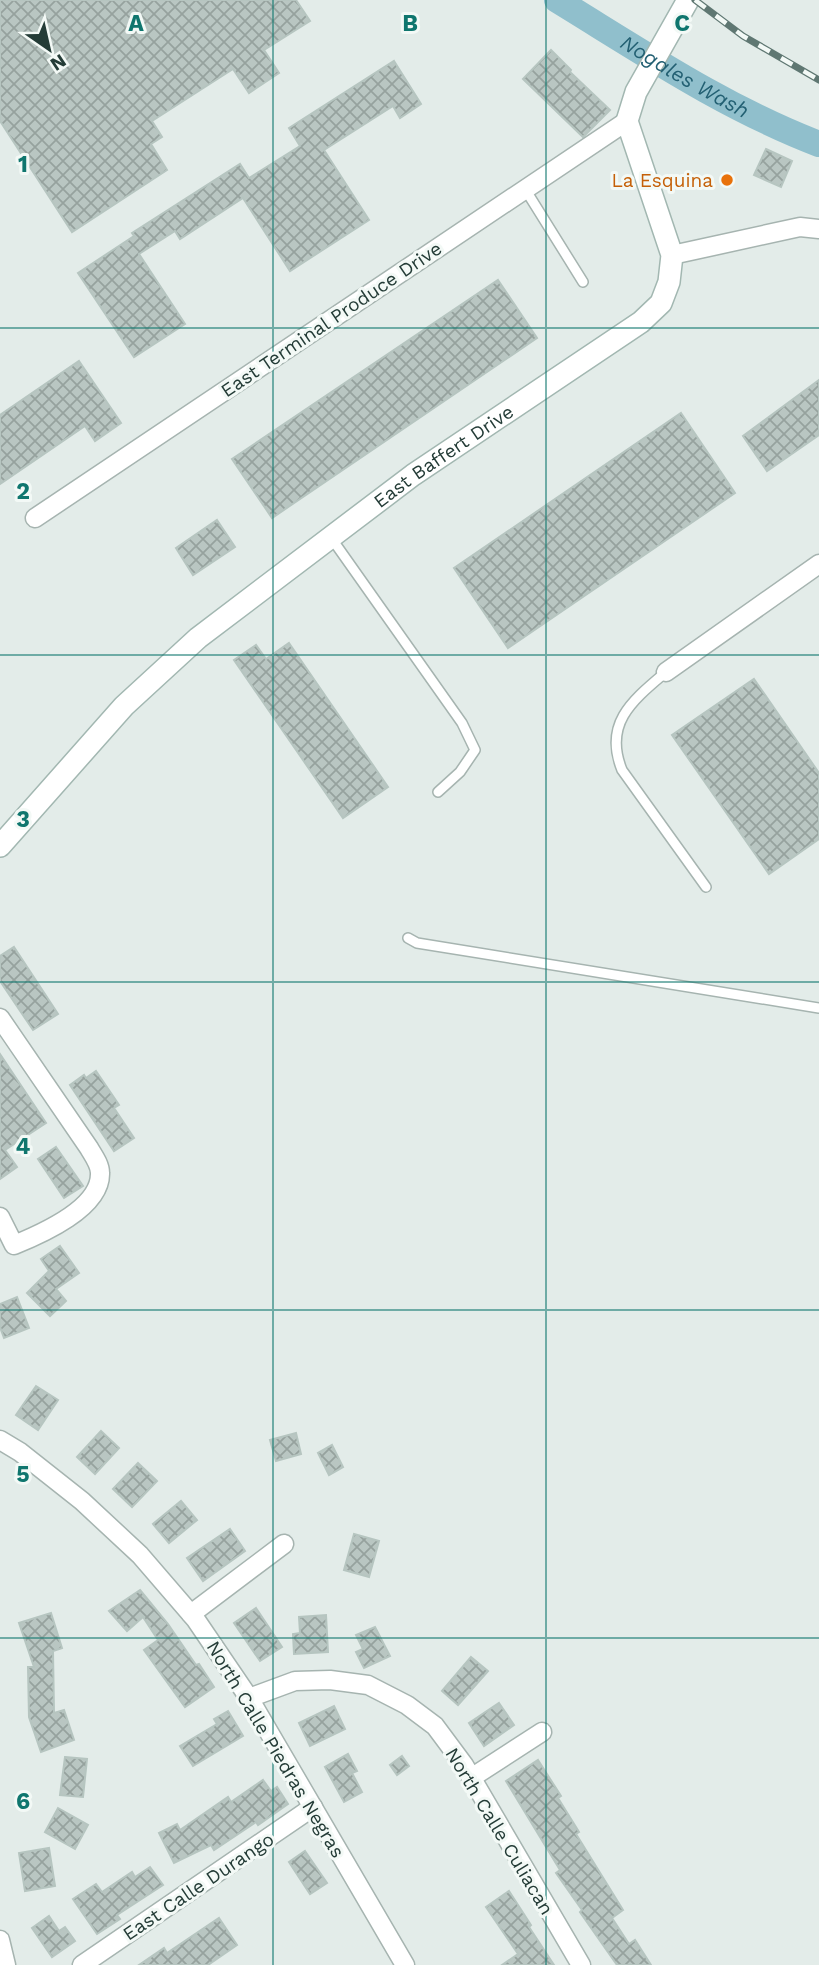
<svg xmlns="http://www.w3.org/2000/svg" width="819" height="1965" font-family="'Work Sans',sans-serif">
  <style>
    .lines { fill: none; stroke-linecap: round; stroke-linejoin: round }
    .river { stroke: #90bfcc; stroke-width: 26 }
    .building { fill: url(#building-cross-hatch); stroke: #b6c5c0; stroke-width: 2 }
    .lane-casing { stroke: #a6b4b0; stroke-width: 12 }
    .street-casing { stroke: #a6b4b0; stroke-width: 21 }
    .secondary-casing { stroke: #a2b7b1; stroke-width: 24 }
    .lane { stroke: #fff; stroke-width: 9 }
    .street { stroke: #fff; stroke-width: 18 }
    .secondary { stroke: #fff; stroke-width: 21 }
    .rail-casing { stroke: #5f7772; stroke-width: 7 }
    .rail { stroke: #f3f9f6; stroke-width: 4.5; stroke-dasharray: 13; stroke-linecap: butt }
    .grid { fill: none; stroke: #0f766e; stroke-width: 2; stroke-opacity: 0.55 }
    .food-dot { fill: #e8710a; stroke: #f3f9f6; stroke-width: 2.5 }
    .labels { text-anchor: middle; stroke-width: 6; stroke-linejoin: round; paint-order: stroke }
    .food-label { font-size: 19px; fill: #c56008; stroke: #f3f9f6; text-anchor: end }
    .street-label { font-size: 19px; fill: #243c37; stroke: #f3f9f6 }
    .water-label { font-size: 21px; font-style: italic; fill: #236073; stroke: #f3f9f6 }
    .grid-label { font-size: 23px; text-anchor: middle; font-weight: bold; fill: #0f766e; stroke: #f3f9f6; stroke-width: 6; stroke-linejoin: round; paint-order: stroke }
  </style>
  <defs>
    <pattern id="building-cross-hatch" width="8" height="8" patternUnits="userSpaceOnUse" patternTransform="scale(1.75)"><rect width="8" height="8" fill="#b9c6c2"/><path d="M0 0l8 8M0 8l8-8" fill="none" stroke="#96a29e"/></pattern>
  </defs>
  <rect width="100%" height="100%" fill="#e3ece9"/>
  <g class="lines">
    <path class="river" id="s1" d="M557,0C642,52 725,108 819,144"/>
  </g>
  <g class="building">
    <path d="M0,0H296L310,21L264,50L279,73L249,93L233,69L152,121L162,137L151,144L167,170L72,232L0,121Z"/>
    <path d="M551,50L571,70L570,72L610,110L583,137L523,79Z"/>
    <path d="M394,61L421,104L400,118L393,106L324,150L369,220L290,271L243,198L180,239L175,231L139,254L185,324L134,357L78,273L134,236L132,233L240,164L249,178L300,146L289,128Z"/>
    <path d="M766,149L792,161L781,187L754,175Z"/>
    <path d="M498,280L537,338L272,518L232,459Z"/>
    <path d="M79,361L121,423L95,441L85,426L0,484V415Z"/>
    <path d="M819,380V435L767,471L743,436Z"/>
    <path d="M681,413L735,493L508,648L454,568Z"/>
    <path d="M217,520L235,547L193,575L176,548Z"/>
    <path d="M289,643L388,787L343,818L234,660L256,645L266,659Z"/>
    <path d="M754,679L819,773V839L769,874L672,735Z"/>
    <path d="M14,947L58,1014L33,1030L0,981V956Z"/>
    <path d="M0,1054L46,1123L5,1150L17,1167L0,1179Z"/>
    <path d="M96,1071L119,1105L114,1108L134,1138L114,1151L70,1085L84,1075L86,1078Z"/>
    <path d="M56,1147L83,1186L64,1198L38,1159Z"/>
    <path d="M60,1246L79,1273L56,1289L66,1301L50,1316L27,1293L49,1271L41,1259Z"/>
    <path d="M17,1297L29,1328L4,1338L0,1327V1304Z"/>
    <path d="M36,1386L58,1400L38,1430L16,1415Z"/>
    <path d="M101,1431L119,1448L95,1474L77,1457Z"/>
    <path d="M296,1433L301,1454L276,1461L270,1440Z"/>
    <path d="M332,1445L343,1467L329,1475L318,1453Z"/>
    <path d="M138,1463L157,1481L132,1507L113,1489Z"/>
    <path d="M181,1501L197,1520L169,1543L153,1524Z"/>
    <path d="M230,1529L245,1551L203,1581L187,1558Z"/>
    <path d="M354,1534L379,1541L369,1577L344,1570Z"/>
    <path d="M140,1590L168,1624L196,1665L199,1664L214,1687L185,1707L144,1650L158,1640L143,1617L127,1631L109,1611Z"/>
    <path d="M256,1608L282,1647L260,1661L234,1623Z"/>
    <path d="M51,1613L62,1648L53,1651L54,1713L64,1710L74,1740L41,1752L29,1717L28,1667H34L19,1623Z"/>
    <path d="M326,1615L328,1652L294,1654L293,1634L300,1633L299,1617Z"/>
    <path d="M375,1627L390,1656L364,1668L356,1652L363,1649L356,1635Z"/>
    <path d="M471,1657L488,1671L458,1705L442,1691Z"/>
    <path d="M499,1703L514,1725L484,1746L469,1723Z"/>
    <path d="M334,1706L345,1729L310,1746L299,1723Z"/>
    <path d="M228,1711L243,1736L193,1766L180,1746L217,1724L214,1719Z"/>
    <path d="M348,1754L357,1771L352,1773L362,1792L344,1802L325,1767Z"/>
    <path d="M402,1756L409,1766L397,1775L390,1765Z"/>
    <path d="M65,1757L87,1759L83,1797L60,1795Z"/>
    <path d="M538,1760L561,1796L558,1798L579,1832L576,1834L623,1910L612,1918L629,1944L635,1940L651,1965H617L580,1912L582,1910L556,1873L560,1870L506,1781Z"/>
    <path d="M263,1780L271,1791L277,1787L288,1804L258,1825L256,1822L214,1850L211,1845L174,1863L159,1833L177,1824L180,1830L228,1797L231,1802Z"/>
    <path d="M58,1808L88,1825L75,1849L45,1832Z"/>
    <path d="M49,1848L55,1886L25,1891L19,1853Z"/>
    <path d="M305,1851L327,1883L310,1894L289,1862Z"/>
    <path d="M150,1867L163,1885L117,1915L120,1919L97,1934L73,1899L96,1884L102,1892L132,1872L135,1877Z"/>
    <path d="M509,1891L531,1925L529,1927L554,1965H502L518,1954L486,1907Z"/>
    <path d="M49,1916L59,1931L65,1927L75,1941L52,1957L32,1928Z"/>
    <path d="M219,1918L237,1945L208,1965H139L164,1948L167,1953Z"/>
  </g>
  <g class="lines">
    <g class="lane-casing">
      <g id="lane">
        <path d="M525,189L583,282"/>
        <path d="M332,539L462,723L475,750L460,772L438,792"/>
        <path d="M666,672C633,700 603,723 622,770L706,887"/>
        <path d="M408,938L417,943L819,1008"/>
      </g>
    </g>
    <g class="street-casing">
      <g id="street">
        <path d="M672,255L800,227L819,229"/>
        <path d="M35,518L627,121"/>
        <path d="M666,672L819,564"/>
        <path d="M0,1018L89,1148C93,1155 100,1164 100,1173C101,1208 41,1234 14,1245L0,1217"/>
        <path d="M0,1440L20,1452L82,1501L140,1555L196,1620L249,1698L405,1965"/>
        <path d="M191,1614L284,1544"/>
        <path d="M249,1698L295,1681L330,1680L368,1685L407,1705L435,1726L464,1765L581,1965"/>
        <path d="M471,1778L542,1732"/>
        <path d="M0,1940L6,1965"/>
        <path d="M82,1965L313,1807"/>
      </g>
    </g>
    <g class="secondary-casing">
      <g id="secondary">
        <path id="s2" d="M0,846L124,706L198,638L413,475L641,322L661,303L669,282L672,255L627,121L636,92L688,0"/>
      </g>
    </g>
    <use href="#lane" class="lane"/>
    <use href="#street" class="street"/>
    <use href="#secondary" class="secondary"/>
    <g class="rail-casing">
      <path id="rail" d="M695,0L743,36L819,80"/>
    </g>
    <use href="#rail" class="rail"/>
  </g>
  <path class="grid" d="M273,0V1965M546,0V1965M0,328H819M0,655H819M0,982H819M0,1310H819M0,1638H819"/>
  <circle class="food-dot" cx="727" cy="180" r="7"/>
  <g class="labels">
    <g class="food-label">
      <text x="713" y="187">La Esquina</text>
    </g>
    <g class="street-label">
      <text transform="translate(331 319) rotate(-34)" y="7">East Terminal Produce Drive</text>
      <text dy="7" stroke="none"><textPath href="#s2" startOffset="593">East Baffert Drive</textPath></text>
      <text transform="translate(276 1749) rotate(59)" y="7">North Calle Piedras Negras</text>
      <text transform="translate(500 1831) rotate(59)" y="7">North Calle Culiacan</text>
      <text transform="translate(198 1886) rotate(-34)" y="7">East Calle Durango</text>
    </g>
    <g class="water-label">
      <text dy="7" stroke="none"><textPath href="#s1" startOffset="149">Nogales Wash</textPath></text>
    </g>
  </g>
  <g class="grid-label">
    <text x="136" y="31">A</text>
    <text x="410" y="31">B</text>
    <text x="682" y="31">C</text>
    <text x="23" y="172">1</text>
    <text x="23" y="499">2</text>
    <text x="23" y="827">3</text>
    <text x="23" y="1154">4</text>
    <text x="23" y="1482">5</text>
    <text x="23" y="1809">6</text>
  </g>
  <g transform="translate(49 49) rotate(146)" stroke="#f3f9f6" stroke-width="5" paint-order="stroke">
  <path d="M0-5L12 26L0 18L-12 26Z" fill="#243c37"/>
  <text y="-10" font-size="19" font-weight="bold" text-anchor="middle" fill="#243c37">N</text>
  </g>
</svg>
